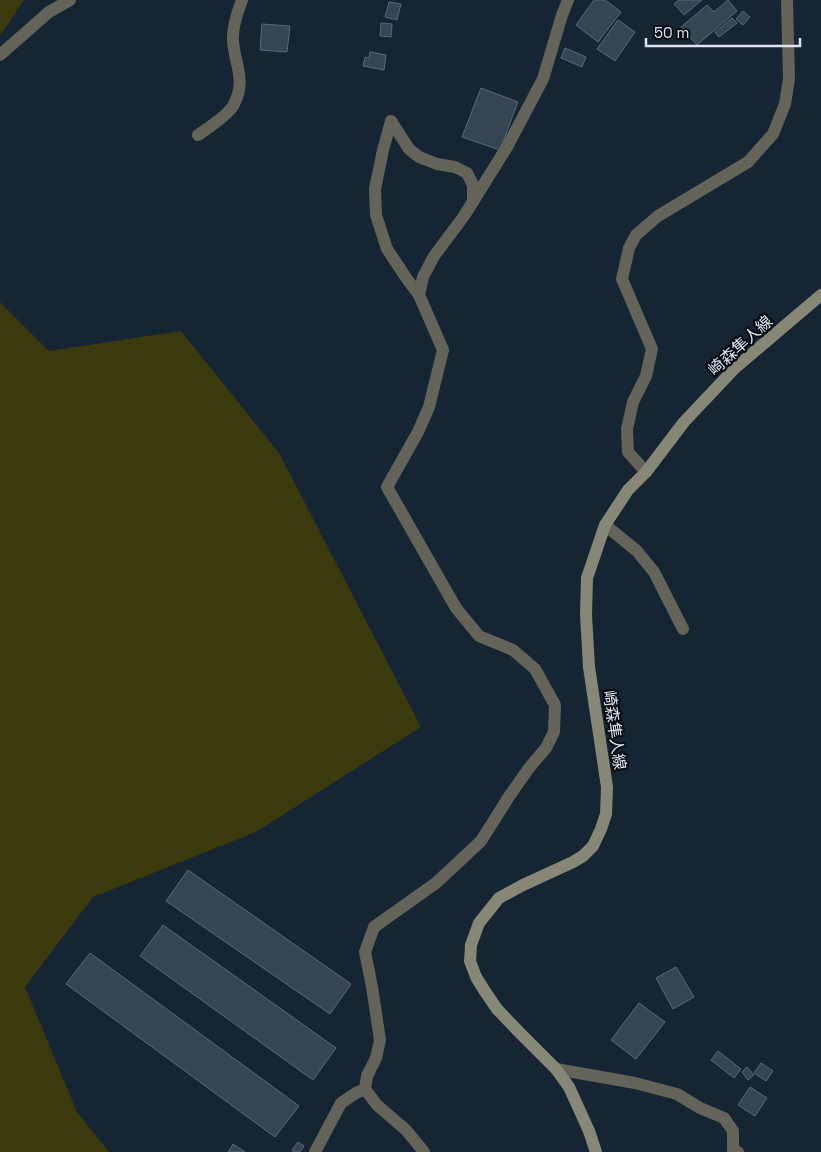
<svg xmlns="http://www.w3.org/2000/svg" width="821" height="1152" font-family="'Space Grotesk','Noto Sans JP',sans-serif">
  <style>
    .green { fill: #3b3a0d }
    .building { fill: #354554; stroke: #586979 }
    .lines { fill: none; stroke-linecap: round; stroke-linejoin: round }
    .minor { stroke: #636359; stroke-width: 12 }
    .secondary { stroke: #868777; stroke-width: 12 }
    .labels { text-anchor: middle; stroke-width: 4.5; stroke-linejoin: round; paint-order: stroke }
    .street-label { font-size: 16px; fill: #dce5ef; stroke: #070d13 }
  </style>
  <rect width="100%" height="100%" fill="#162533"/>
  <g class="green">
    <path d="M0,0H24L0,36Z"/>
    <path d="M0,302L49,351L181,331L279,453L421,727L256,832L93,897L25,987L77,1112L109,1152H0Z"/>
  </g>
  <g class="building">
    <path d="M594,0H605L621,12L598,42L576,25Z"/>
    <path d="M679,0H702L684,15L674,4Z"/>
    <path d="M728,0L737,11L697,45L681,27L707,5L714,12Z"/>
    <path d="M389,2L401,4L397,20L385,17Z"/>
    <path d="M743,11L750,17L743,25L736,19Z"/>
    <path d="M732,18L737,23L719,37L715,32Z"/>
    <path d="M618,20L635,32L615,61L597,49Z"/>
    <path d="M381,23L392,24L391,37L380,36Z"/>
    <path d="M262,24L290,26L287,52L260,50Z"/>
    <path d="M565,48L586,57L582,67L561,58Z"/>
    <path d="M370,52L386,55L384,70L363,66L365,57L369,58Z"/>
    <path d="M481,88L518,102L500,150L462,137Z"/>
    <path d="M188,870L351,984L330,1014L166,901Z"/>
    <path d="M163,925L336,1048L313,1080L140,956Z"/>
    <path d="M90,953L299,1106L275,1137L66,984Z"/>
    <path d="M676,967L694,997L673,1009L656,978Z"/>
    <path d="M639,1003L665,1022L636,1059L611,1040Z"/>
    <path d="M718,1051L741,1069L734,1078L711,1060Z"/>
    <path d="M761,1063L773,1071L766,1081L754,1073Z"/>
    <path d="M747,1067L754,1075L748,1080L742,1072Z"/>
    <path d="M750,1087L767,1098L755,1116L738,1105Z"/>
    <path d="M298,1142L304,1146L300,1152H294L292,1150Z"/>
    <path d="M233,1144L245,1152H228Z"/>
  </g>
  <g class="lines">
    <g class="minor">
      <path d="M0,55L49,12L70,0"/>
      <path d="M391,121L383,150L375,189L376,215L387,249L407,279L419,295"/>
      <path d="M391,121L409,149L419,157L437,164L455,167L467,173L473,185V202"/>
      <path d="M198,135C208,128 227,116 233,106C247,81 235,66 233,41C232,28 237,13 242,0"/>
      <path d="M646,472L628,452L627,429L633,402L646,376L652,349L622,279L629,248L636,235L658,216L748,162L773,134L785,104L789,79L787,0"/>
      <path d="M605,525L637,551L654,572L683,629"/>
      <path d="M556,1069L635,1083L677,1094L700,1108L724,1118L733,1131V1150L738,1152"/>
      <path d="M315,1152L341,1103L356,1093L365,1089"/>
      <path d="M424,1152L406,1130L377,1105L365,1089L367,1076L376,1058L380,1040L372,987L365,952L374,927L436,883L481,841L510,795L529,768L546,748L554,732L555,705L535,669L513,650L479,636L456,608L387,487L418,432L429,407L443,350L419,295L423,277L434,256L464,216L507,147L543,79L562,15L568,0"/>
    </g>
    <path class="secondary" d="M596,1152L589,1131L569,1087L556,1069L518,1031L497,1009L484,990L476,977L470,961L471,945L479,923L499,898L523,885L573,862L583,856L593,846L601,829L606,814L607,787L589,667L586,615L587,578L605,525L628,490L646,472L684,422L735,368L821,295"/>
  </g>
  <g class="labels">
    <g class="street-label">
      <text transform="translate(740 345) rotate(-42)" y="6">崎森隼人線</text>
      <text transform="translate(615 730) rotate(82)" y="6">崎森隼人線</text>
    </g>
  </g>
  <path d="M646 38v8h154v-8" fill="none" stroke="#dce5ef" stroke-width="2.5"/>
  <text x="654" y="38" font-size="15" fill="#dce5ef" stroke="#070d13" stroke-width="4" paint-order="stroke">50 m</text>
</svg>
